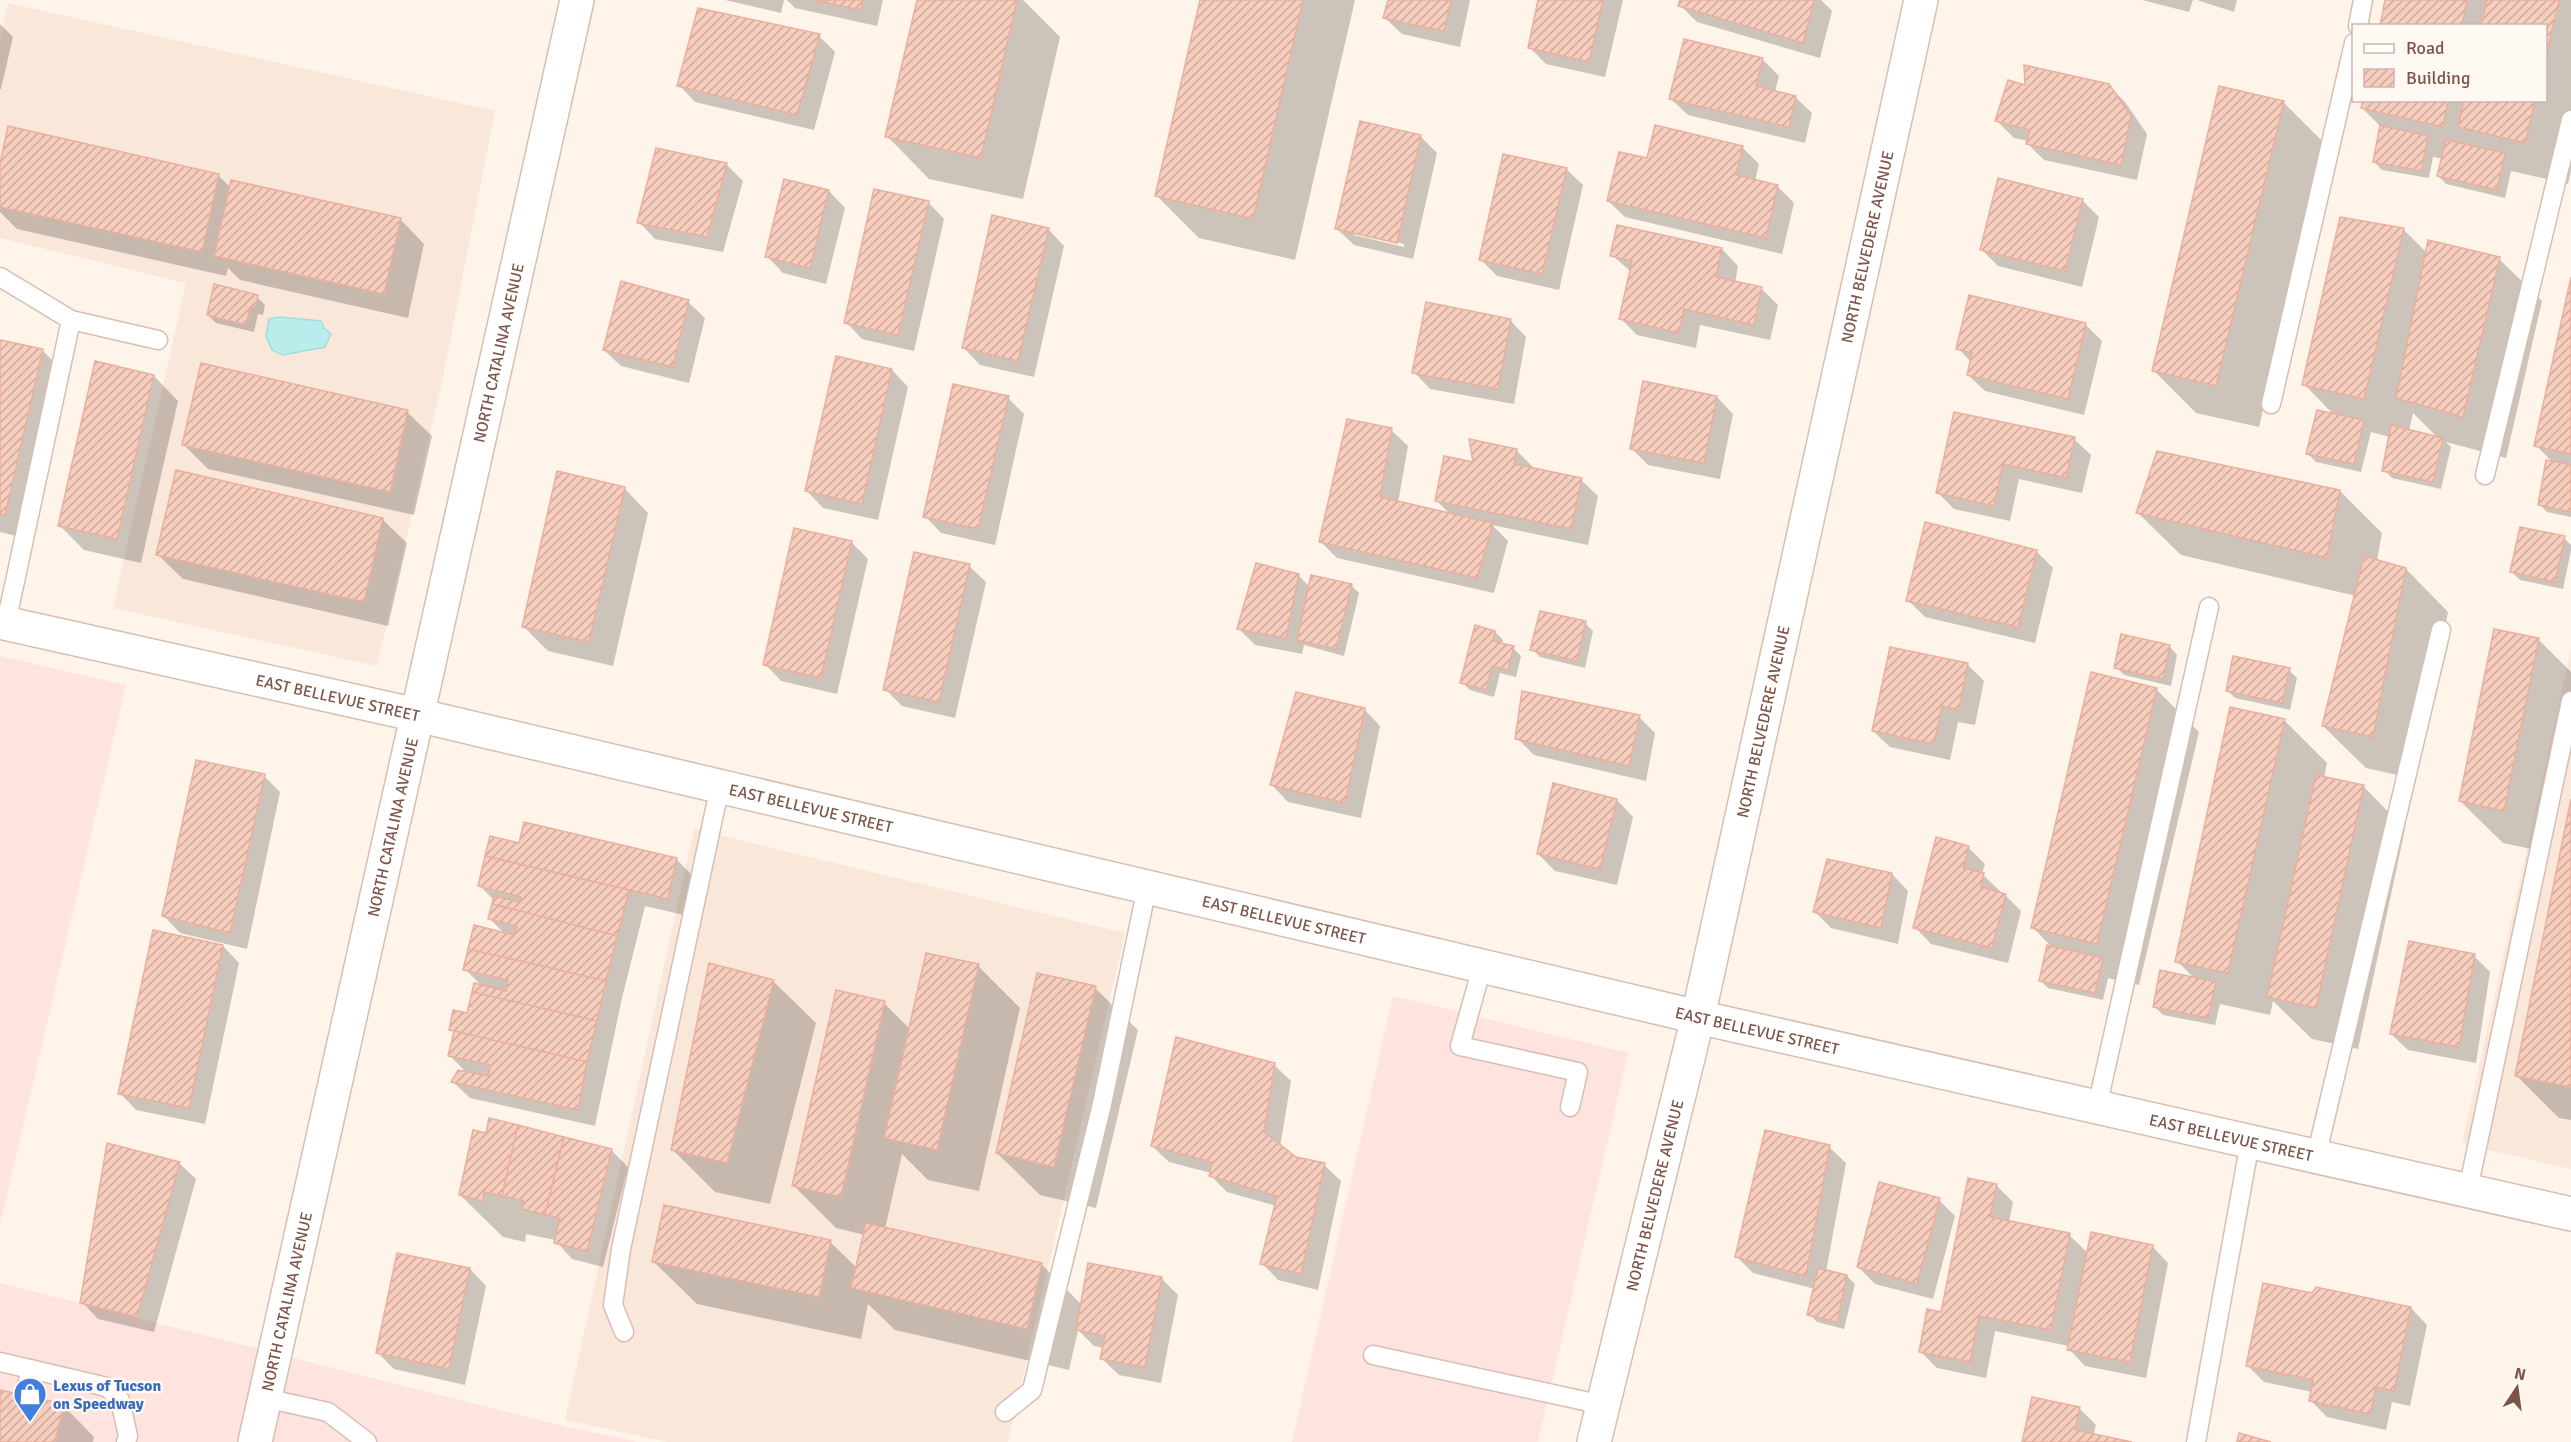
<svg xmlns="http://www.w3.org/2000/svg" width="2571" height="1442" font-family="Signika,sans-serif">
  <style>
    .residential { fill: #f9e7da }
    .commercial { fill: #ffe3de }
    .water { fill: #bbecec; stroke: #a0dedf; stroke-width: 1.5 }
    .shadow { fill: #0003; fill-rule: evenodd }
    .building { fill: url(#building-hatch); stroke: #ecaf9d; stroke-width: 1.5 }
    .lines { fill: none; stroke-linecap: round; stroke-linejoin: round }
    .lane-casing { stroke: #d8beb2; stroke-width: 21 }
    .street-casing { stroke: #d8beb2; stroke-width: 36 }
    .lane { stroke: #fff; stroke-width: 18 }
    .street { stroke: #fff; stroke-width: 33 }
    .labels { text-anchor: middle; stroke-width: 5; stroke-linejoin: round; paint-order: stroke }
    .street-label { font-size: 16px; fill: #7e5449; stroke: #fff8f3 }
    .shop-label { font-size: 16px; font-weight: bold; fill: #366cbe; stroke: #fff8f3; text-anchor: start }
  </style>
  <defs>
    <pattern id="building-hatch" width="6" height="6" patternUnits="userSpaceOnUse" patternTransform="scale(1.5)"><rect width="6" height="6" fill="#f7cdbe"/><path d="M-1 1l2-2M0 6l6-6M5 7l2-2" fill="none" stroke="#cda99c"/></pattern>
  </defs>
  <rect width="100%" height="100%" fill="#fff4ea"/>
  <g class="residential">
    <path d="M8,3L495,111L442,382L377,666L113,608L186,283L0,238V40Z"/>
    <path d="M2571,649V1169L2462,1144Z"/>
    <path d="M694,829L1125,933L1008,1442H667L565,1420Z"/>
  </g>
  <g class="commercial">
    <path d="M0,656L126,685L0,1225Z"/>
    <path d="M1393,996L1628,1053L1538,1442H1292Z"/>
    <path d="M0,1283L554,1424L637,1442H0Z"/>
  </g>
  <path class="water" d="M280,317L321,321L324,328L331,334L325,347L283,355L272,350L266,336L269,319Z"/>
  <g class="shadow">
    <path d="M725,0H784L781,13Z"/>
    <path d="M787,0H883L877,26L795,8Z"/>
    <path d="M918,0H1023L1060,37L1023,199L929,179L887,136Z"/>
    <path d="M1202,0H1355L1295,260L1199,238L1157,196Z"/>
    <path d="M1389,0H1470L1460,47L1402,34L1385,18Z"/>
    <path d="M1540,0H1623L1605,77L1546,64L1529,47Z"/>
    <path d="M1681,0H1821L1832,11L1820,58L1697,22L1680,5Z"/>
    <path d="M2142,0H2193L2189,12Z"/>
    <path d="M2197,0H2237L2234,12Z"/>
    <path d="M2387,0H2571V170L2568,184L2511,171L2505,198L2446,184L2438,176L2443,159L2433,157L2429,178L2382,170L2374,162L2381,127L2362,108L2364,100H2546V26H2381Z"/>
    <path d="M0,24L13,37L1,89H0Z"/>
    <path d="M819,36L835,52L814,130L695,102L679,85Z"/>
    <path d="M1762,59L1779,76L1775,92L1795,97L1812,113L1805,143L1688,115L1671,99Z"/>
    <path d="M2108,85L2125,102L2147,134L2137,180L2044,160L2028,144V141L2014,138L1997,121L2027,87Z"/>
    <path d="M2283,102L2326,145L2259,427L2196,413L2153,370Z"/>
    <path d="M1420,136L1437,153L1413,259L1354,245L1337,229ZM1354,232L1404,244V247L1354,235Z"/>
    <path d="M1742,147L1759,164L1755,181L1777,186L1794,203L1782,254L1625,217L1608,201L1648,160Z"/>
    <path d="M657,149L727,165L743,181L723,252L655,239L639,222Z"/>
    <path d="M1566,169L1583,185L1559,290L1497,276L1481,260Z"/>
    <path d="M0,171L218,175L231,188L400,219L424,244L408,318L240,280L228,268L226,276L17,229L0,212Z"/>
    <path d="M829,191L845,208L826,284L783,273L767,256Z"/>
    <path d="M2082,200L2099,217L2082,287L1998,266L1982,250Z"/>
    <path d="M928,202L944,219L914,351L862,339L846,322Z"/>
    <path d="M1048,229L1064,246L1034,377L980,365L964,348Z"/>
    <path d="M2403,229L2427,253L2499,259L2542,301L2506,458L2446,442L2451,447L2441,489L2392,478L2384,470L2390,437L2371,432L2361,472L2316,462L2308,454L2334,415L2304,384ZM2413,413L2438,438L2409,431Z"/>
    <path d="M1722,249L1738,266L1735,283L1761,288L1778,305L1770,340L1700,325L1696,348L1637,335L1620,318L1631,272L1612,255Z"/>
    <path d="M2571,284V517L2547,512L2539,504L2553,463L2536,445Z"/>
    <path d="M257,297L265,305L263,315L258,314L254,332L216,323L208,315Z"/>
    <path d="M688,302L705,318L689,383L621,366L604,350Z"/>
    <path d="M1510,320L1526,337L1514,404L1430,389L1414,372Z"/>
    <path d="M2085,324L2102,341L2084,415L1985,391L1968,375L1971,362L1958,348Z"/>
    <path d="M0,341L42,350L67,375L29,539L0,532Z"/>
    <path d="M892,370L908,387L878,520L823,508L807,491Z"/>
    <path d="M154,376L178,401L141,563L84,550L59,525Z"/>
    <path d="M1717,397L1733,414L1720,479L1648,465L1632,449Z"/>
    <path d="M1008,398L1024,414L995,545L941,533L925,516Z"/>
    <path d="M407,412L432,436L414,515L208,469L184,445Z"/>
    <path d="M1955,413L2074,439L2091,455L2082,493L2019,479L2010,521L1954,509L1938,493Z"/>
    <path d="M1391,430L1408,446L1398,503L1451,515L1436,500L1474,464L1516,450L1533,467V469L1581,480L1598,496L1588,545L1492,525L1508,541L1494,593L1337,558L1320,541Z"/>
    <path d="M624,488L648,513L613,666L548,651L523,626Z"/>
    <path d="M2340,491L2382,533L2377,561L2406,569L2448,612L2415,779L2366,768L2323,726L2356,596L2181,555L2138,513Z"/>
    <path d="M382,519L407,543L388,626L183,579L158,555Z"/>
    <path d="M2564,538L2571,545V550L2563,589L2520,580L2512,572Z"/>
    <path d="M851,542L868,559L837,694L781,681L765,664Z"/>
    <path d="M2036,551L2053,568L2035,643L1925,617L1908,600Z"/>
    <path d="M969,566L986,582L955,718L902,706L885,689Z"/>
    <path d="M1299,576L1310,587L1351,585L1359,593L1344,656L1304,645L1302,654L1255,645L1239,629Z"/>
    <path d="M1585,623L1593,631L1585,668L1540,657L1532,649Z"/>
    <path d="M1495,632L1503,640L1501,644L1513,648L1521,656L1516,677L1500,673L1494,697L1470,690L1462,682Z"/>
    <path d="M2539,640L2571,672V731L2546,852L2503,843L2460,801Z"/>
    <path d="M2169,646L2177,655L2171,686L2124,675L2116,667Z"/>
    <path d="M1968,665L1984,681L1975,725L1958,722L1950,760L1890,747L1873,731Z"/>
    <path d="M2289,670L2297,678L2290,710L2235,698L2227,690Z"/>
    <path d="M2157,690L2199,732L2139,985L2108,978L2103,1000L2048,988L2040,980L2053,948L2033,928Z"/>
    <path d="M1364,709L1380,726L1361,818L1288,802L1272,785Z"/>
    <path d="M2231,709L2285,721L2327,763L2324,778L2363,786L2405,829L2358,1049L2312,1039L2273,1001L2270,1015L2220,1004L2215,1025L2163,1015L2155,1007L2195,979L2177,961Z"/>
    <path d="M1639,717L1655,733L1646,781L1534,755L1517,738Z"/>
    <path d="M264,776L280,792L247,949L180,933L164,916Z"/>
    <path d="M1617,800L1633,817L1617,885L1555,871L1538,854Z"/>
    <path d="M2571,806V1120L2559,1118L2516,1075Z"/>
    <path d="M525,824L677,860L693,876L684,915L645,906L622,998L595,1126L470,1098L453,1082L467,1073L450,1056L455,1033L451,1029L468,1015L483,987L465,969L506,935L489,918L494,900L480,886L492,838L520,844Z"/>
    <path d="M1968,847L1985,864L1982,874L2000,891L1999,893L2005,895L2021,911L2008,963L1931,944L1915,927Z"/>
    <path d="M1892,874L1908,891L1898,944L1831,928L1815,912Z"/>
    <path d="M223,946L239,963L205,1124L136,1110L120,1093Z"/>
    <path d="M2474,956L2490,972L2476,1063L2408,1050L2391,1034Z"/>
    <path d="M978,966L1020,1008L979,1191L928,1180L902,1154L885,1229L1041,1264L1082,1305L1162,1279L1178,1295L1161,1383L1119,1375L1102,1359L1104,1348L1094,1346L1078,1330L1069,1370L895,1330L868,1304L861,1339L697,1304L654,1262L830,1242L857,1268L865,1235L836,1228L794,1186L884,1003L910,1029Z"/>
    <path d="M773,981L816,1023L770,1204L715,1192L672,1149Z"/>
    <path d="M1095,988L1138,1030L1096,1208L1040,1195L997,1153Z"/>
    <path d="M1274,1065L1291,1081L1280,1147L1296,1159L1324,1165L1341,1181L1318,1290L1278,1280L1262,1263L1276,1206L1227,1192L1211,1176V1173L1169,1162L1152,1146Z"/>
    <path d="M488,1134L611,1150L628,1167L603,1267L572,1259L555,1240L526,1234L525,1242L503,1237L460,1195Z"/>
    <path d="M1829,1147L1846,1163L1826,1272L1847,1276L1855,1284L1844,1329L1817,1322L1809,1314L1815,1289L1753,1273L1737,1257Z"/>
    <path d="M179,1163L196,1179L154,1332L98,1319L82,1302Z"/>
    <path d="M1996,1185L2013,1202L2009,1222L2069,1235L2088,1253L2152,1246L2168,1263L2146,1378L2085,1366L2069,1349V1346L1995,1331L1986,1378L1937,1368L1920,1351L1943,1313Z"/>
    <path d="M1939,1200L1955,1216L1933,1299L1875,1284L1858,1267Z"/>
    <path d="M470,1269L486,1286L465,1385L394,1369L378,1353Z"/>
    <path d="M2313,1295L2411,1308L2427,1325L2410,1406L2392,1402L2386,1430L2327,1417L2310,1400L2312,1392L2264,1382L2248,1366Z"/>
    <path d="M0,1392L63,1405L94,1437L93,1442H0Z"/>
    <path d="M2079,1408L2096,1425L2093,1436L2124,1442H2024Z"/>
  </g>
  <g class="building">
    <path d="M814,0H863L861,10Z"/>
    <path d="M917,0H1017L981,158L885,137Z"/>
    <path d="M1200,0H1303L1253,219L1155,196Z"/>
    <path d="M1388,0H1451L1444,31L1383,18Z"/>
    <path d="M1538,0H1603L1589,62L1528,48Z"/>
    <path d="M1680,0H1814L1803,43L1678,6Z"/>
    <path d="M2385,0H2467L2462,26H2380Z"/>
    <path d="M2487,0H2559L2546,57V26H2481Z"/>
    <path d="M698,8L820,34L797,115L677,86Z"/>
    <path d="M1684,39L1763,58L1756,86L1796,96L1789,127L1669,99Z"/>
    <path d="M2024,65L2109,84L2131,116L2121,165L2026,144L2030,130L1995,121L2008,80L2025,85Z"/>
    <path d="M2219,86L2284,101L2216,386L2152,371Z"/>
    <path d="M2363,100H2448L2443,127L2361,108Z"/>
    <path d="M2464,100H2535L2525,143L2458,127Z"/>
    <path d="M1360,121L1421,135L1397,243L1335,229Z"/>
    <path d="M1655,125L1743,146L1736,175L1778,185L1766,238L1607,201L1619,152L1647,158Z"/>
    <path d="M2380,125L2428,136L2421,171L2373,162Z"/>
    <path d="M8,126L219,174L202,252L0,207V164Z"/>
    <path d="M2446,140L2505,153L2497,190L2437,176Z"/>
    <path d="M656,148L727,163L707,237L637,223Z"/>
    <path d="M1503,154L1567,168L1542,274L1479,260Z"/>
    <path d="M1998,178L2083,199L2065,271L1980,250Z"/>
    <path d="M784,179L829,190L810,268L765,257Z"/>
    <path d="M231,180L401,218L384,294L214,256Z"/>
    <path d="M874,189L929,201L898,335L844,323Z"/>
    <path d="M992,215L1049,228L1018,361L962,348Z"/>
    <path d="M2340,217L2404,228L2364,399L2302,385Z"/>
    <path d="M1617,225L1722,248L1716,277L1762,287L1754,325L1684,309L1679,333L1619,319L1632,261L1610,256Z"/>
    <path d="M2428,240L2500,257L2463,417L2396,398Z"/>
    <path d="M2571,277V454L2534,446Z"/>
    <path d="M621,281L689,300L673,367L603,350Z"/>
    <path d="M214,284L258,295L255,308L250,307L246,325L207,315Z"/>
    <path d="M1969,295L2086,323L2068,399L1967,375L1972,353L1956,349Z"/>
    <path d="M1426,302L1511,319L1498,389L1412,373Z"/>
    <path d="M0,340L43,349L5,515L0,514Z"/>
    <path d="M836,356L892,369L862,504L805,491Z"/>
    <path d="M95,361L154,375L117,539L58,526Z"/>
    <path d="M201,363L408,410L390,492L182,445Z"/>
    <path d="M1643,381L1717,396L1704,463L1630,449Z"/>
    <path d="M953,384L1009,396L978,529L923,517Z"/>
    <path d="M2317,410L2364,420L2354,464L2306,454Z"/>
    <path d="M1954,412L2075,437L2066,478L2003,464L1994,506L1936,493Z"/>
    <path d="M1347,419L1392,428L1380,497L1493,523L1477,578L1319,542Z"/>
    <path d="M2391,425L2443,438L2433,482L2382,471Z"/>
    <path d="M1469,439L1517,449L1514,464L1582,478L1571,529L1435,501L1444,456L1473,462Z"/>
    <path d="M2157,451L2340,490L2327,558L2136,513Z"/>
    <path d="M2546,460L2571,465V512L2538,505Z"/>
    <path d="M176,470L383,518L364,602L156,555Z"/>
    <path d="M557,471L625,487L589,642L522,627Z"/>
    <path d="M1925,522L2037,550L2018,627L1906,601Z"/>
    <path d="M2520,527L2565,536L2555,582L2510,572Z"/>
    <path d="M794,528L852,541L821,678L763,665Z"/>
    <path d="M914,552L970,564L939,702L883,690Z"/>
    <path d="M2364,556L2406,568L2373,737L2322,726Z"/>
    <path d="M1256,563L1299,574L1286,638L1237,629Z"/>
    <path d="M1311,575L1352,584L1336,649L1297,640Z"/>
    <path d="M1540,611L1586,621L1577,661L1530,650Z"/>
    <path d="M1475,625L1495,631L1493,641L1514,646L1508,670L1492,666L1486,690L1460,683Z"/>
    <path d="M2494,629L2539,638L2504,811L2459,801Z"/>
    <path d="M2121,634L2170,645L2163,679L2114,668Z"/>
    <path d="M1890,647L1968,663L1959,710L1942,706L1934,744L1872,731Z"/>
    <path d="M2233,656L2290,668L2282,703L2226,691Z"/>
    <path d="M2091,672L2157,688L2097,944L2031,928Z"/>
    <path d="M1522,691L1640,715L1629,766L1515,739Z"/>
    <path d="M1296,692L1365,708L1345,803L1270,785Z"/>
    <path d="M2230,707L2285,719L2228,973L2175,962Z"/>
    <path d="M196,760L265,774L230,933L162,916Z"/>
    <path d="M2316,775L2364,785L2316,1008L2267,997Z"/>
    <path d="M1553,783L1617,799L1600,869L1537,854Z"/>
    <path d="M2571,799V1087L2515,1076Z"/>
    <path d="M524,822L677,858L668,899L485,856L490,836L519,843Z"/>
    <path d="M1936,837L1969,846L1963,868L1984,873L1981,887L2006,894L1992,948L1913,928Z"/>
    <path d="M485,856L629,890L617,936L492,904L494,896L520,902L521,897L478,886Z"/>
    <path d="M1827,859L1892,873L1881,928L1813,912Z"/>
    <path d="M492,904L617,936L606,981L468,949L474,925L514,935L517,926L488,919Z"/>
    <path d="M153,930L223,945L189,1108L118,1094Z"/>
    <path d="M2409,941L2475,954L2459,1047L2390,1034Z"/>
    <path d="M2047,945L2103,958L2095,993L2039,981Z"/>
    <path d="M468,949L606,981L597,1021L472,992L474,983L506,991L508,980L463,970Z"/>
    <path d="M926,953L979,964L937,1150L884,1138Z"/>
    <path d="M709,963L774,980L727,1163L671,1150Z"/>
    <path d="M2160,970L2216,982L2208,1018L2153,1007Z"/>
    <path d="M1037,973L1096,986L1054,1167L996,1153Z"/>
    <path d="M836,990L885,1001L841,1197L792,1186Z"/>
    <path d="M472,992L597,1021L587,1062L449,1030L453,1010L467,1013Z"/>
    <path d="M454,1031L587,1062L578,1110L451,1082L458,1070L488,1076L491,1065L448,1056Z"/>
    <path d="M1176,1037L1275,1063L1264,1132L1296,1157L1325,1163L1301,1274L1260,1264L1277,1196L1209,1176L1212,1162L1151,1146Z"/>
    <path d="M489,1118L518,1125L502,1196L484,1192L483,1201L459,1195L473,1130L486,1133Z"/>
    <path d="M518,1125L564,1137L545,1215L522,1209L524,1201L502,1196Z"/>
    <path d="M1765,1130L1830,1145L1806,1276L1735,1257Z"/>
    <path d="M564,1137L612,1149L587,1251L554,1243L560,1218L545,1215Z"/>
    <path d="M107,1143L180,1162L137,1317L80,1303Z"/>
    <path d="M1968,1178L1997,1184L1990,1217L2070,1233L2051,1330L1979,1316L1970,1362L1919,1352L1927,1309L1941,1312Z"/>
    <path d="M1879,1182L1940,1198L1917,1284L1857,1267Z"/>
    <path d="M664,1205L831,1240L819,1297L652,1262Z"/>
    <path d="M866,1223L1042,1263L1027,1329L851,1288Z"/>
    <path d="M2091,1232L2153,1245L2130,1362L2067,1350Z"/>
    <path d="M397,1253L470,1268L449,1369L376,1353Z"/>
    <path d="M1088,1263L1162,1277L1145,1367L1100,1359L1105,1336L1076,1330Z"/>
    <path d="M1818,1268L1847,1275L1837,1322L1807,1315Z"/>
    <path d="M2263,1283L2312,1293L2316,1287L2411,1307L2394,1391L2376,1387L2370,1414L2309,1401L2313,1380L2246,1366Z"/>
    <path d="M0,1390L64,1404L55,1442H0Z"/>
    <path d="M2032,1397L2080,1407L2075,1430L2132,1442H2022Z"/>
    <path d="M2239,1433L2271,1442H2237Z"/>
  </g>
  <g class="lines">
    <g class="lane-casing">
      <g id="lane">
        <path d="M2358,26L2363,0"/>
        <path d="M0,277L71,320L158,340"/>
        <path d="M2271,404L2354,43"/>
        <path d="M2485,475L2571,120"/>
        <path d="M6,623L71,320"/>
        <path d="M1482,967L1460,1046L1578,1072L1570,1107"/>
        <path d="M2097,1107L2209,607"/>
        <path d="M2316,1157L2441,630"/>
        <path d="M2468,1190L2571,701"/>
        <path d="M624,1332L613,1305L621,1249L720,786"/>
        <path d="M1373,1355L1603,1405"/>
        <path d="M0,1362L107,1387L120,1400L128,1436L126,1442"/>
        <path d="M26,1396L30,1369"/>
        <path d="M265,1398L328,1412L367,1442"/>
        <path d="M1005,1412L1032,1390L1102,1104L1147,887"/>
        <path d="M2196,1442L2250,1142"/>
      </g>
    </g>
    <g class="street-casing">
      <g id="street">
        <path id="s1" d="M0,622L417,715L1698,1017L2571,1214"/>
        <path id="s2" d="M255,1442L577,0"/>
        <path id="s3" d="M1594,1442L1698,1017L1921,0"/>
      </g>
    </g>
    <use href="#lane" class="lane"/>
    <use href="#street" class="street"/>
  </g>
  <defs>
    <g id="shop-pin" transform="scale(1.725)"><path d="M0 17L-7.5 6A9.5 9.5 0 1 1 7.5 6Z" fill="#3f7fe0" stroke="#fff8f3"/><path d="M-5-2.5h2.3a2.7 3.5 0 0 1 5.4 0H5L5.5 6h-11ZM-1.5-2.5h3a1.5 2.3 0 0 0-3 0Z" fill="#fff"/></g>
  </defs>
  <g fill-rule="evenodd">
    <use href="#shop-pin" x="30" y="1394"/>
  </g>
  <g class="labels">
    <g class="street-label">
      <text dy="6" stroke="none"><textPath href="#s3" startOffset="1226">NORTH BELVEDERE AVENUE</textPath></text>
      <text dy="6" stroke="none"><textPath href="#s2" startOffset="1116">NORTH CATALINA AVENUE</textPath></text>
      <text dy="6" stroke="none"><textPath href="#s1" startOffset="346">EAST BELLEVUE STREET</textPath></text>
      <text dy="6" stroke="none"><textPath href="#s3" startOffset="740">NORTH BELVEDERE AVENUE</textPath></text>
      <text dy="6" stroke="none"><textPath href="#s1" startOffset="832">EAST BELLEVUE STREET</textPath></text>
      <text dy="6" stroke="none"><textPath href="#s2" startOffset="630">NORTH CATALINA AVENUE</textPath></text>
      <text dy="6" stroke="none"><textPath href="#s1" startOffset="1318">EAST BELLEVUE STREET</textPath></text>
      <text dy="6" stroke="none"><textPath href="#s1" startOffset="1804">EAST BELLEVUE STREET</textPath></text>
      <text dy="6" stroke="none"><textPath href="#s1" startOffset="2290">EAST BELLEVUE STREET</textPath></text>
      <text dy="6" stroke="none"><textPath href="#s3" startOffset="254">NORTH BELVEDERE AVENUE</textPath></text>
      <text dy="6" stroke="none"><textPath href="#s2" startOffset="144">NORTH CATALINA AVENUE</textPath></text>
    </g>
    <g class="shop-label">
      <text x="53" y="1391">Lexus of Tucson<tspan x="53" dy="18">on Speedway</tspan></text>
    </g>
  </g>
  <rect x="2352" y="24" width="195" height="78" fill="#fff8f3" stroke="#cbb6af" stroke-width="1.5"/>
  <rect x="2364" y="44" width="30" height="9" fill="#ffffff" stroke="#cbb6af" stroke-width="1.5"/>
  <text x="2406" y="54" font-size="18" fill="#7e5449">Road</text>
  <rect x="2364" y="69" width="30" height="18" fill="url(#building-hatch)" stroke="#cbb6af" stroke-width="1.5"/>
  <text x="2406" y="84" font-size="18" fill="#7e5449">Building</text>
  <g transform="translate(2517 1388) rotate(13)" stroke="#fff8f3" stroke-width="4.5" paint-order="stroke">
  <path d="M0-4.5L10 22L0 15L-10 22Z" fill="#7e5449"/>
  <text y="-9" font-size="16" font-weight="bold" text-anchor="middle" fill="#7e5449">N</text>
  </g>
</svg>
